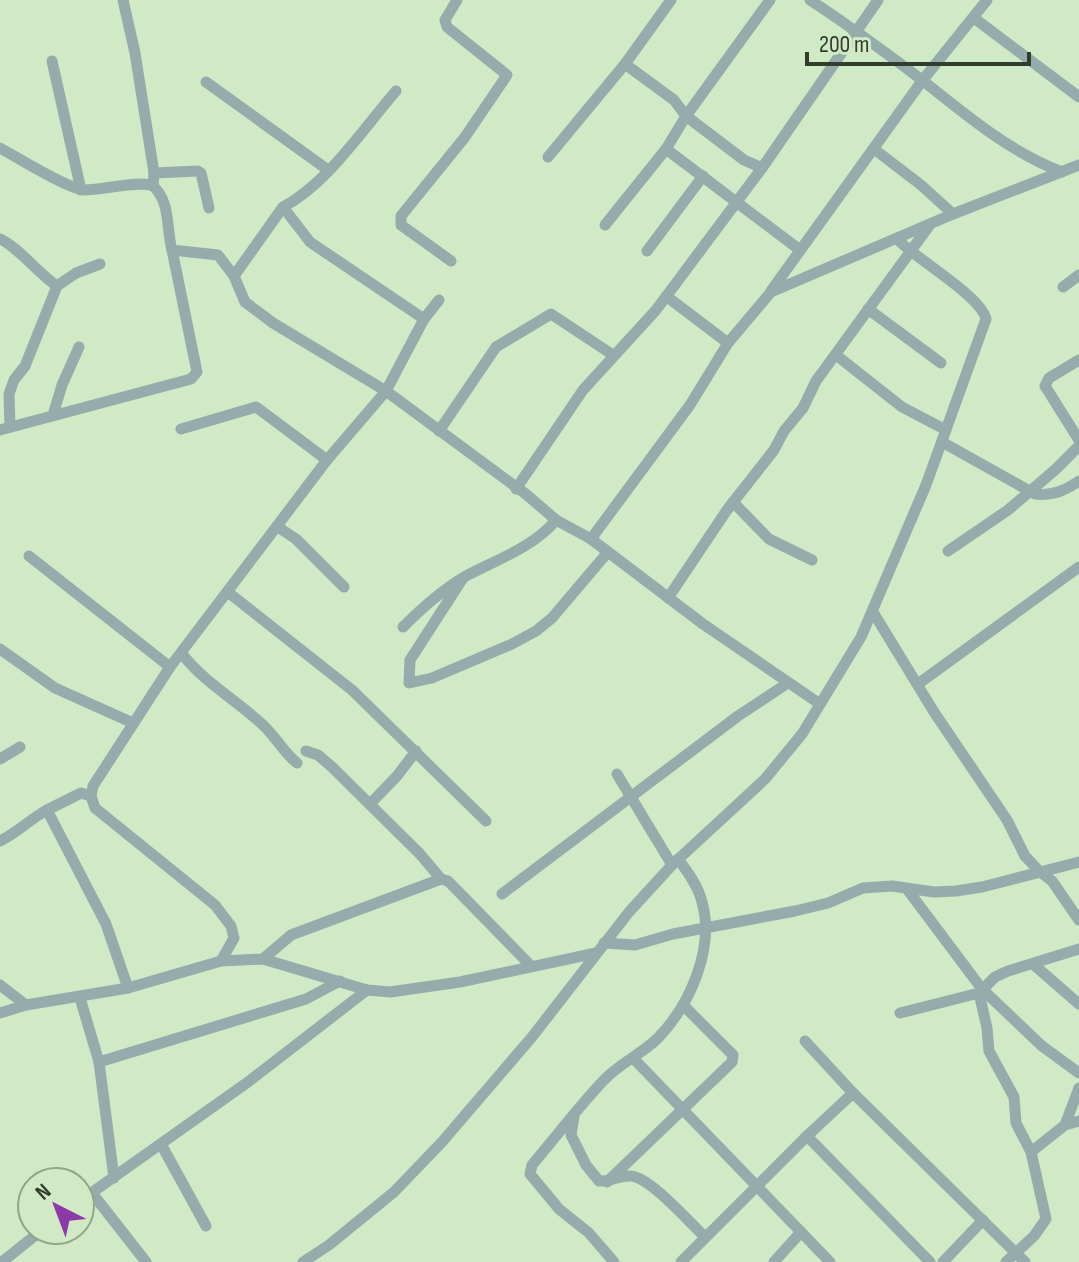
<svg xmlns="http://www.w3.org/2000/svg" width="1079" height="1262" font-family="'Sofia Sans Condensed',sans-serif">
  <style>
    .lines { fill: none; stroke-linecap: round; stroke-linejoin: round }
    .minor { stroke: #95acac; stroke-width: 11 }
  </style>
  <rect width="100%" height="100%" fill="#d0eac6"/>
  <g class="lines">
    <g class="minor">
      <path d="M123,0L135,53L154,173L153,186"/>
      <path d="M810,0C848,25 885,52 922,80C966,115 1008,151 1062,172"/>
      <path d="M974,18L1079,97"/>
      <path d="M52,61L81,190"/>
      <path d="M625,64L674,100L686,116L744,160L762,168"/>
      <path d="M206,82L328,170"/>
      <path d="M0,148C17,157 69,190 85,190C103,190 139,180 153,186C171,202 166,229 172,250L218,255L234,276L245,302L273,323L386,391L527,495L556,520L591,539L703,624L820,704"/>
      <path d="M666,149L800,250"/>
      <path d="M874,149L921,185L953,214"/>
      <path d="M548,157L625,64L671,0"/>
      <path d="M154,173L198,171L201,173L209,208"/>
      <path d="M283,207C327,184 363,129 396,91"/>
      <path d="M605,225L666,149L686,116L770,0"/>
      <path d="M0,239C17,246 39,274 57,286L76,273L100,264"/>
      <path d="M647,251L703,176"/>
      <path d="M451,261L401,225V216L465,137L507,75L447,27L445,20L457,0"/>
      <path d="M234,276L283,207L310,242L424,319"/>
      <path d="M1063,287L1079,275"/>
      <path d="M771,291L922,81L987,0"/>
      <path d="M666,296L728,343"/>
      <path d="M868,309L941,363"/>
      <path d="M836,355L902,407L946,430"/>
      <path d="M1079,360L1049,378L1045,386L1079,440"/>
      <path d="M53,415L62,385L79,347"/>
      <path d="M10,427L9,394L14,380L25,366L57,286"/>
      <path d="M181,429L256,407L327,460"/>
      <path d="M0,430L191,379L197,372L172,250"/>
      <path d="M439,431L496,347L551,314L613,355"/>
      <path d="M942,442L1035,494C1053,496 1064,491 1079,481"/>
      <path d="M516,489L583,390L656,310L762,168L878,0"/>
      <path d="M733,502L769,539L812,560"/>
      <path d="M278,527L296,539L344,587"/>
      <path d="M591,539L690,405L728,343L771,292L953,214L1079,165"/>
      <path d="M948,551L1008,510L1056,469L1079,446"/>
      <path d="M29,556L170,667"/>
      <path d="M463,578L410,660L409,683L432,678L512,644L536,631L552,618L608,552"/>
      <path d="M229,593L352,690L486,821"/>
      <path d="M668,598L727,510L774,450L784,431L803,408L816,381L929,226"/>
      <path d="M873,612L934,712L1007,820L1025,856L1039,871L1052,881L1079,920"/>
      <path d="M403,627C422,608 443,589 466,576C496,560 534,547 556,520"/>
      <path d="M0,649L55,688L133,723"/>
      <path d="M182,654C206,684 235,699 263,725C276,737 283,752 297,763"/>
      <path d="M918,684L1079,567"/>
      <path d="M306,751L318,755L332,767L420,854L441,879"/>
      <path d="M0,759L20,747"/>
      <path d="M617,774L672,865"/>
      <path d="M91,796L81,793L47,810L106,924L128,988"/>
      <path d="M370,804L397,776L416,751"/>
      <path d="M0,841C17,833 30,819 47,810"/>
      <path d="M907,889L982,989L1042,1046L1079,1073"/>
      <path d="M502,894L738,716L788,683"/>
      <path d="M604,943L635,945L673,934L795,911L828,903L863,888L892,886L934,892L956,891L982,887L1079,862"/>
      <path d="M263,959L291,935L441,879L448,881L531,966"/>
      <path d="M221,961L234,938L231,926L215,905L95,808L91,796L93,786L170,667L327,460L386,391L424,319L439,300"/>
      <path d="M1033,964L1079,1004"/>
      <path d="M0,985L26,1005"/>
      <path d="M979,993L987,1028L989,1051L1014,1097L1016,1123L1031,1152L1046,1219L1034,1236L1006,1262"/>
      <path d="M80,998L99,1062L114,1178"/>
      <path d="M0,1013L26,1005L128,988L221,961L263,959L367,990L390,992L460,982L596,953"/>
      <path d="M900,1013L979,993L995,977L1008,971L1079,949"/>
      <path d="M805,1041L853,1093L1025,1262"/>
      <path d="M633,1058L830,1262"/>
      <path d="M99,1062L306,999L340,981"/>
      <path d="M1079,1088L1065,1125L1079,1121"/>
      <path d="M574,1116L571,1135L586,1165L599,1181C610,1182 620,1175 631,1176C650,1177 690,1223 705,1237"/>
      <path d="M807,1136L930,1262"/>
      <path d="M161,1144L206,1226"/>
      <path d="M1031,1152L1065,1125"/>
      <path d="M607,1182L732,1062L733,1055L683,1005"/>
      <path d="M92,1193L146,1262"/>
      <path d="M80,1201L248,1082L367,990"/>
      <path d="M2,1262L42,1230"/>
      <path d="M303,1262L329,1245L394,1192L442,1142L532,1037L629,912L672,865L765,779L802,734L861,637L926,485L986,319C981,296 916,259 897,239"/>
      <path d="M614,1262L589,1233L559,1209L530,1174L532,1165C556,1137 579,1106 604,1080C620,1063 642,1054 658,1038C690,1005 715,948 702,902C698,886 688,872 678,859"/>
      <path d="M681,1262L807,1136L853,1093"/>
      <path d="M774,1262L801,1232"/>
      <path d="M943,1262L983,1220"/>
    </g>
  </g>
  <g transform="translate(56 1206) rotate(318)"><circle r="38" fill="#d0eac6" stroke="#91a589" stroke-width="2"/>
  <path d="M0-6L14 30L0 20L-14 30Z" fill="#8e39a8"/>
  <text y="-12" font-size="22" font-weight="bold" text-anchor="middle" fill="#323d2e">N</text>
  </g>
  <path d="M807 52v12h222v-12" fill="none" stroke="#323d2e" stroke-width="4"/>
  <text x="819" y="52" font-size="24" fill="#323d2e" stroke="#d0eac6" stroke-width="6" paint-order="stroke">200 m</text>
</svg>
